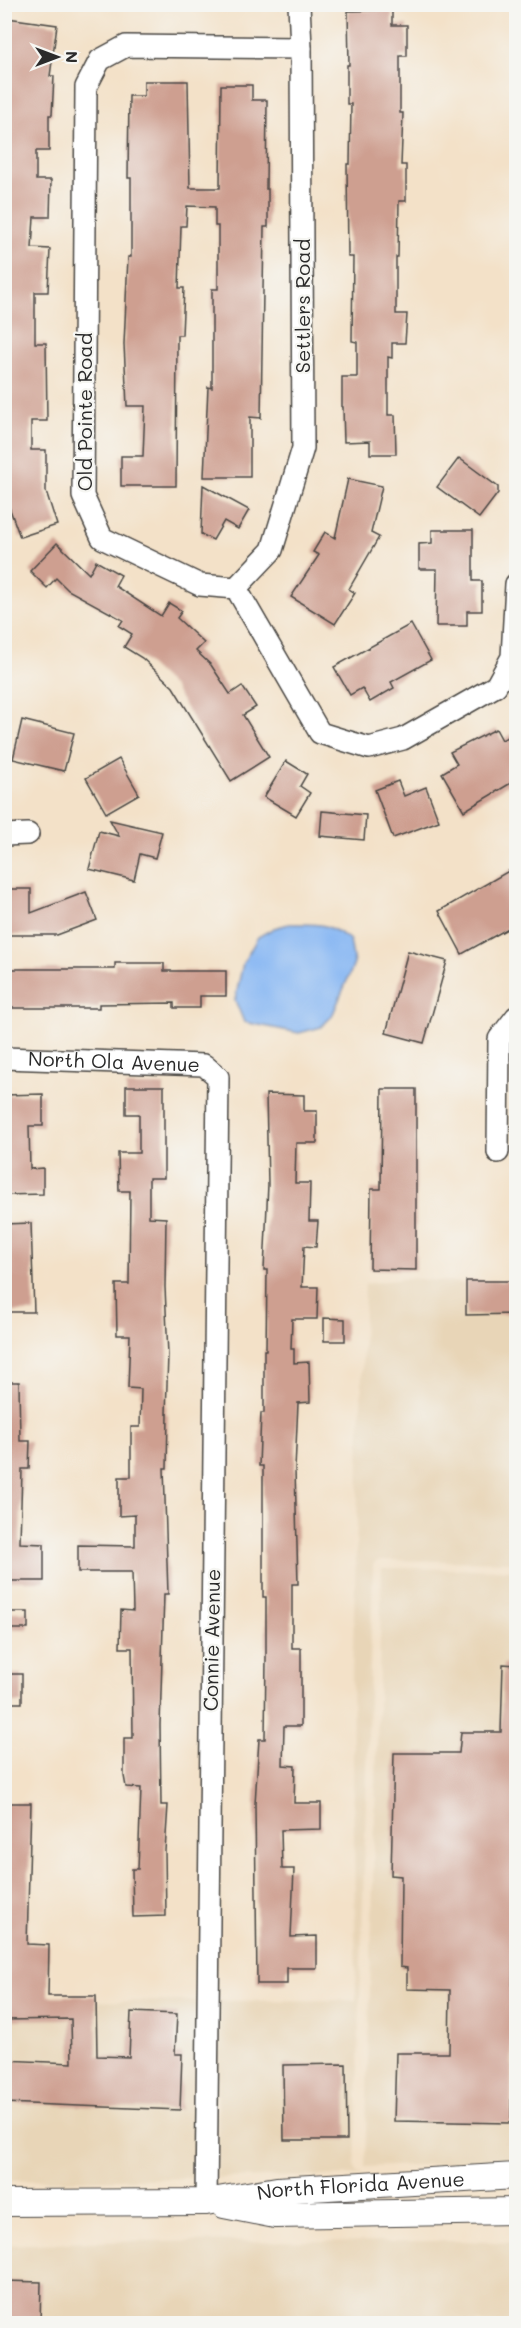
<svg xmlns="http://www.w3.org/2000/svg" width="521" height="2328" font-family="Mali,sans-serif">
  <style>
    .built { fill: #e8d5b7 }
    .water { fill: #88b7f3; stroke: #5a718f; stroke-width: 1.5 }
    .building { fill: #ce9f90 }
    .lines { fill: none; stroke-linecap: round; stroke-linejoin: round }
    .minor-casing { stroke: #494643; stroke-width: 24 }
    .major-casing { stroke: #494643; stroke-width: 28 }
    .minor { stroke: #fff; stroke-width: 21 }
    .major { stroke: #fff; stroke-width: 26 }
    .labels { text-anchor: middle; stroke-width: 4.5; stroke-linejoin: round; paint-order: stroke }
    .street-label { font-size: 20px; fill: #2b2b2b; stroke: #f6f6f2 }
  </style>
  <rect width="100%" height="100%" fill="#f6f6f2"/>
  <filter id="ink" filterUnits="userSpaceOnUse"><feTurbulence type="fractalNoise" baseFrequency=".0167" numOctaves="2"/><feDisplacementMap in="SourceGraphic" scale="12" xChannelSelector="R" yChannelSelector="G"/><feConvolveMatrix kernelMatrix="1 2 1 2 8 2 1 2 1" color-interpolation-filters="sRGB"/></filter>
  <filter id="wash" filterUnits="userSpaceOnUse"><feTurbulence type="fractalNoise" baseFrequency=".008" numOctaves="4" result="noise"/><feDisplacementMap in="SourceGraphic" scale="24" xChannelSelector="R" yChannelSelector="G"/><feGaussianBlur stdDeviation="1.35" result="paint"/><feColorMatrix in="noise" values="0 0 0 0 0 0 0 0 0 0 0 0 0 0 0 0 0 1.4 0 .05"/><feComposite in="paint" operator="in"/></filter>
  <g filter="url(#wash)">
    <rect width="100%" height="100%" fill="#f3e1c8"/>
    <g class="built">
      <path d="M410,1278L460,1283L516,1298V1562L382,1560L376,1561L373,1565L355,2167L357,2172L362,2175L217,2178L219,2001L356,2000L352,1675L365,1284Z"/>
      <path d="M382,1568L516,1570V2161L365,2167Z"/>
      <path d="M197,2001L195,2178L5,2181L4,2002Z"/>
      <path d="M464,2241L516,2243V2323H5L4,2245L91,2242Z"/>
    </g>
    <path class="water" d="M289,924C318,924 326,922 350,940L354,964L332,1016L321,1027L299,1033L244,1022L235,1000L243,963L258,937L274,928Z"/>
    <g id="blocks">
      <g class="building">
        <path d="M392,10V25H407V56H400V113H403L401,165H406V201H399L398,257H396V314H407L405,343H392V358L388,357V415H395L396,454H370V441L344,442L343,407H342V377H357V342L352,341L353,257H348L347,164H350L351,104H347V65H349L348,11Z"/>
        <path d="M7,18L57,25L50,76H54L52,115H49V151H36V180H51L50,217H34L32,248L50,249L48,292H35V343H46L47,421H31V450H46V491L57,525L20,537L4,493V39Z"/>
        <path d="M144,81H188L190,188H220L221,85H252V100H267L266,189H268V227H264L261,418L250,417V477H204L208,387L212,388V289H218V226H215V207L187,206L186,226H181L179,288H184L182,335H177L176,486H121V456H143L145,406H127L124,344L128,257H131V178H128L129,96H144Z"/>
        <path d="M459,458L498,487V493L479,518L437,487Z"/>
        <path d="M348,479L382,486L371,533L379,537L349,589L355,593L335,624L291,597L319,555L313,552L325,532L335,538Z"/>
        <path d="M203,485L249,510L238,529L224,521L213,540L201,534Z"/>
        <path d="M432,530H473V581H482V611H467V626H436L437,569H419V544L432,543Z"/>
        <path d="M57,543L89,574L96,561L121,575L115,586L161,616L169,603L182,611L177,618L204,643L196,651L211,665L230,694L242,686L256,707L243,715L269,757L231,781L173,687L142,658L124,647L132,634L119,626L123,620L68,590L56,578L47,588L30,571Z"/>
        <path d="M411,624L431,660L391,682L394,688L370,702L362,688L350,695L334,667Z"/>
        <path d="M22,720L74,733L64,771L13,759Z"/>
        <path d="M496,729L502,740L516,732V780L464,811L442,773L457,764L450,752Z"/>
        <path d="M119,759L139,794L106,813L86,778Z"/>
        <path d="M286,761L307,774L300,786L310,793L296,816L264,797Z"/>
        <path d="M398,781L404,796L426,787L439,821L393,838L375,790Z"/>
        <path d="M322,811L366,815L364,840L320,836Z"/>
        <path d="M110,820L162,832L155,858L140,854L134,880L89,869L99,831L119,836Z"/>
        <path d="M512,869L516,878V924L462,954L439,911Z"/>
        <path d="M4,889H31V913L86,892L97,920L57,935H4Z"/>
        <path d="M408,951L447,961L424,1043L386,1033Z"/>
        <path d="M115,963H164V971H226V996H200V1008H174V1003L99,1004V1008H4V969H115Z"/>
        <path d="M126,1086H164V1178H149V1217L166,1218L165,1287L168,1355L166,1414H168L167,1468H164L168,1594H164L160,1725L161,1805H168L165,1851L166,1916L133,1917L132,1869H138L141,1788L126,1787L124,1776V1738H133L132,1648H120L121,1610L133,1611L132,1572H78V1545L135,1546V1515L119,1516V1477H131V1427H140L141,1389L128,1388L130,1335H117L116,1284H129L130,1191H119L118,1153H139V1114H126Z"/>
        <path d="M382,1089H416V1270L370,1269L371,1189H381Z"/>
        <path d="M43,1094V1126H29L30,1169L43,1168V1194L4,1195V1095Z"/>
        <path d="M266,1094L304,1095V1111H317V1143H296L295,1183H310L309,1221H318L316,1247L304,1246L302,1287H318L317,1319H292L291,1349H294V1363L309,1362L310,1402L298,1403L295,1469L298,1584H292V1648H301V1726H284L283,1765L295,1766L294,1803H321V1829L281,1830L282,1869H294L291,1937L317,1936V1968H287V1984H257L255,1804L259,1739H265L266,1658V1597H263V1466H259L261,1413H264V1350H266L267,1270H264L268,1184Z"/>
        <path d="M31,1223L34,1312H4V1224Z"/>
        <path d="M466,1281H516V1314L466,1315Z"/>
        <path d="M324,1318L345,1319V1341H324Z"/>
        <path d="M4,1382H19L20,1441H30L29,1469H22L20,1543L44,1544V1581H4Z"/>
        <rect x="4" y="1612" width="24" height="17"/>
        <path d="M503,1664L516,1665L511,2123L394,2121L396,2053H449L450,1990L407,1989V1968L400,1967L401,1876L391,1875L394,1753H459L461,1732H501Z"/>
        <rect x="4" y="1674" width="18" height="29"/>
        <path d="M4,1803H31L27,1944L49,1945L48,1996H96L97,2056L129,2057L131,2012L177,2014L175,2054H182L180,2110L4,2103V2060L72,2063L71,2019L4,2020Z"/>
        <path d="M346,2064L347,2140H284L283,2065Z"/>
        <path d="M4,2281L41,2282L40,2324H4Z"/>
      </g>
    </g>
  </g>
  <g filter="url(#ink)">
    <use href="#blocks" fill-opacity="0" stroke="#494643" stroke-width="1.5"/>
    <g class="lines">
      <g class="minor-casing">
        <g id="minor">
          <path d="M301,48L126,46L100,60L86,87L83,496L102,538L200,585L236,588L320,733L369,748L403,739L496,686L512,657L516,584"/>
          <path d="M236,588L272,550L303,448L301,48L299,4"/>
          <path d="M4,835L28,834"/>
          <path id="s1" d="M4,1058L204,1065L218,1077L206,2202"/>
          <path d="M498,1152L499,1039L516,1017"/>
        </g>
      </g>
      <g class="major-casing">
        <g id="major">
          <path id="s2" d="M4,2203L206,2202L277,2190L516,2176"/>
          <path d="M224,2205L275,2215L516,2211"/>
        </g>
      </g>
      <use href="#minor" class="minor"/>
      <use href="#major" class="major"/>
    </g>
  </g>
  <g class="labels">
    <g class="street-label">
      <text transform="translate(303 306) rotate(-90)" y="7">Settlers Road</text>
      <text transform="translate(85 412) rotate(-90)" y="7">Old Pointe Road</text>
      <text dy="7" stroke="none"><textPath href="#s1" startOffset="110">North Ola Avenue</textPath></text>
      <text transform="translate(212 1640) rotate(-89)" y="7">Connie Avenue</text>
      <text dy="7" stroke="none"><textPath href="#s2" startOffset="358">North Florida Avenue</textPath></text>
    </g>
  </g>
  <rect width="521" height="2328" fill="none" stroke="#f6f6f2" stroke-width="24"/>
  <g transform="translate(57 57) rotate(90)" stroke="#f6f6f2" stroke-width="4.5" paint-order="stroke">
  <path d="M0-4.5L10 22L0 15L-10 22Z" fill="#2b2b2b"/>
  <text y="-9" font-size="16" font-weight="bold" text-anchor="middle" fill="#2b2b2b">N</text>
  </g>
</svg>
